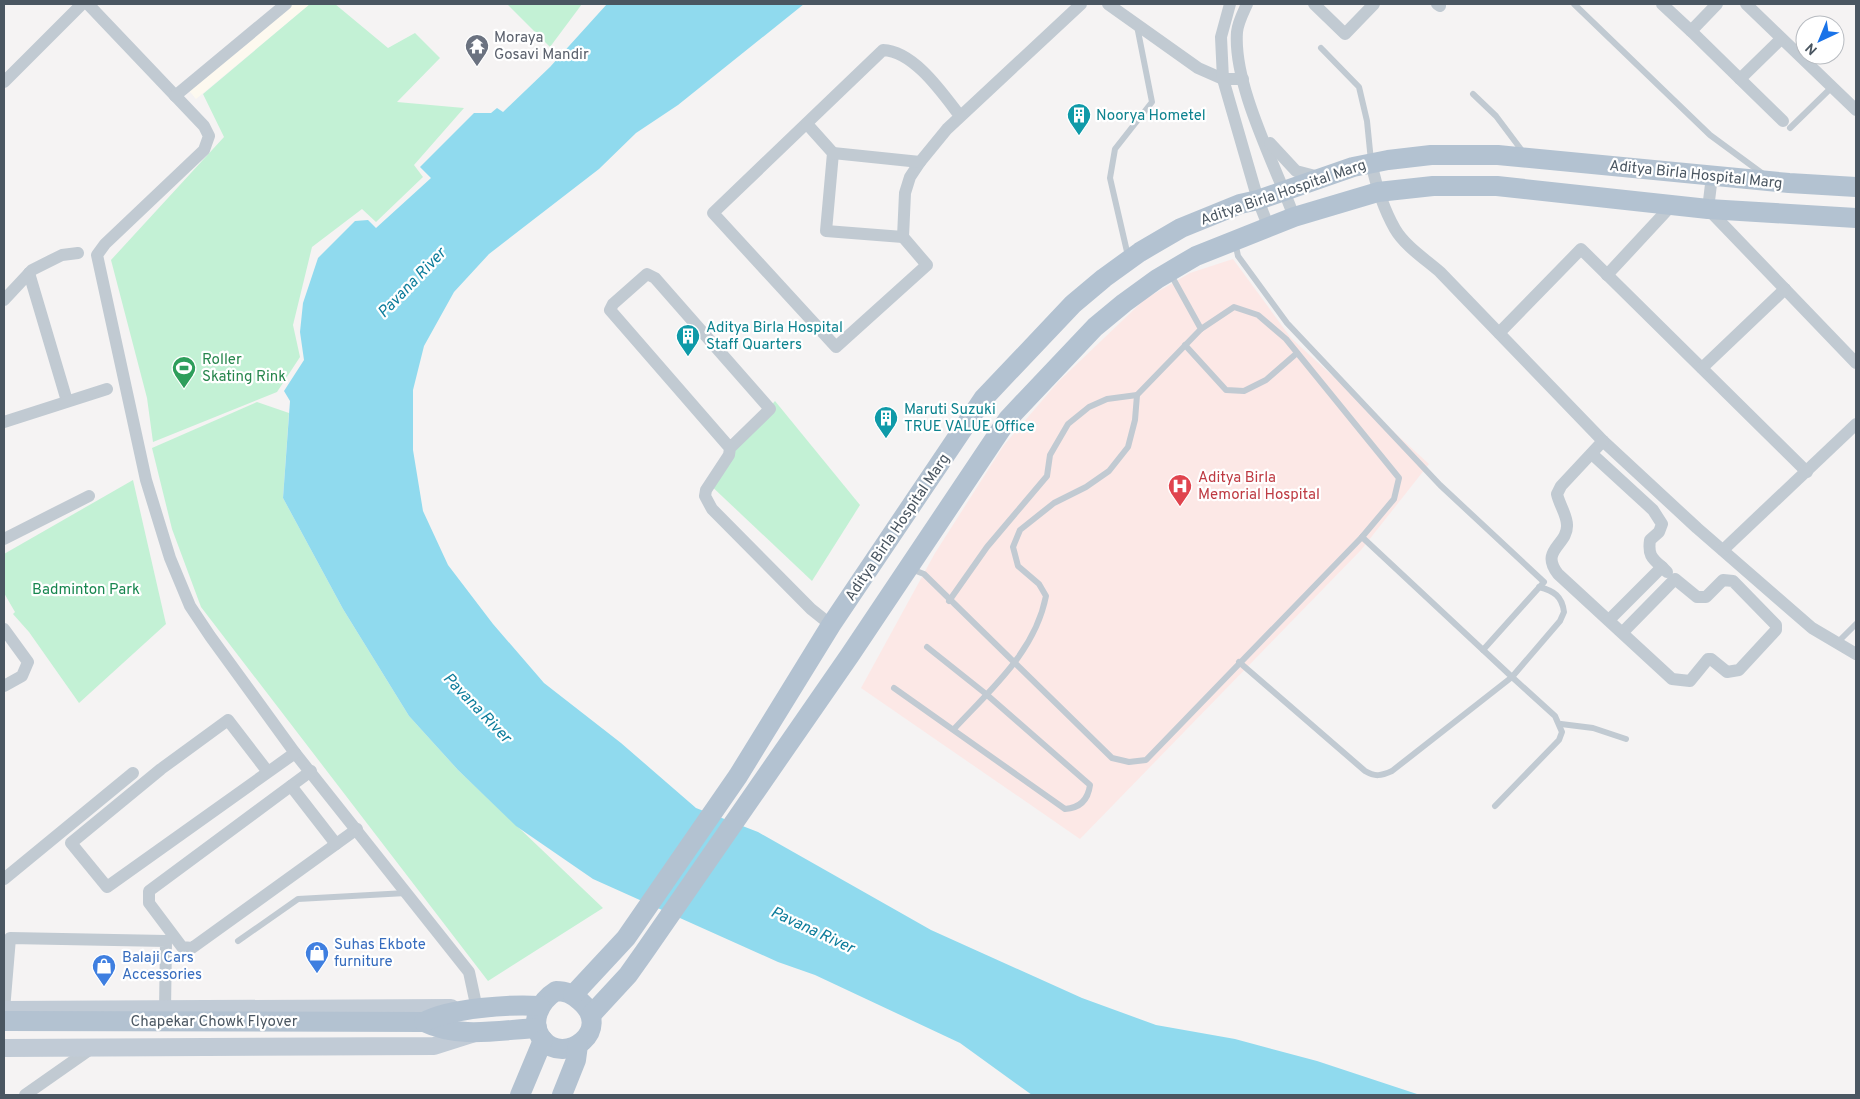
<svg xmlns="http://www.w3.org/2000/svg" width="1860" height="1099" font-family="Overpass,sans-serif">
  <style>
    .commercial { fill: #fdf9ef }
    .medical { fill: #fce8e6 }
    .green { fill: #c3f1d5 }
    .water { fill: #90daee }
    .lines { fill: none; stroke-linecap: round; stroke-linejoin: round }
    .lane { stroke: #c1cad2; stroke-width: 6 }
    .street { stroke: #c1cad2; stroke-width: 12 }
    .secondary { stroke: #c1cbd6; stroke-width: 18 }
    .primary { stroke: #b3c2d1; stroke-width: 20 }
    .labels { text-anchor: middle; stroke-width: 4.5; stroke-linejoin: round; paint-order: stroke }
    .worship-label { font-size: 15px; fill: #5b616d; stroke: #fff; text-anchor: start }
    .culture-label { font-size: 15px; fill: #0d838f; stroke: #fff; text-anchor: start }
    .street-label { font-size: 15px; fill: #4a5661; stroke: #fff }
    .leisure-label { font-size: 15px; fill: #27864d; stroke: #fff; text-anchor: start }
    .health-label { font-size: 15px; fill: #be3a42; stroke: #fff; text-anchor: start }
    .park-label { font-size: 15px; fill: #17864f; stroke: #fff }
    .shop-label { font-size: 15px; fill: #366cbe; stroke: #fff; text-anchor: start }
    .water-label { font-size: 16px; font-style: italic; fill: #0c7c9b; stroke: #fff }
  </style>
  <rect width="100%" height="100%" fill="#f5f3f3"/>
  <path class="commercial" d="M287,4H310L196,99L186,87Z"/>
  <path class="medical" d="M1233,259L1291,338L1429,464L1361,550L1080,839L861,688L935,553L1004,445L1058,382L1145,299L1190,273Z"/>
  <g class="green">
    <path d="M310,4H335L388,48L415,33L440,58L397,102L464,108L414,165L423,177L376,222L362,209L312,247L293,325L300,357L277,392L153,442L147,398L111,260L224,137L203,94Z"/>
    <path d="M507,4H582L550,47Z"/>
    <path d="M775,401L860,505L812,581L706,481Z"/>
    <path d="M257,402L289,413L283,498L343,609L409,716L458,770L603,908L488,981L201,607L172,529L152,448Z"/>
    <path d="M133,480L166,624L79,703L29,632L13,614L15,612L4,593V554Z"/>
  </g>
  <path class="water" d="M607,4H804L678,105L636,133L599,169L489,254L454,292L424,346L413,390V450L423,511L448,565L493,624L544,683L621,743L696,808L758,832L931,930L1082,998L1156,1025L1235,1039L1317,1061L1420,1095H1032L960,1043L815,975L778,962L593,879L516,826L458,770L409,716L343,609L283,498L290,401L284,391L304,360L300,332L303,303L318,258L355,221L368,220L376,228L431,178L420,167L474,113H491L497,108L503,112L550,67Z"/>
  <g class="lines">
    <g class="lane">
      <path d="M1574,4L1710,135L1763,174"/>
      <path d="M1321,48L1359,87L1367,121L1371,161"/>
      <path d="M1473,94L1496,116L1523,152"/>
      <path d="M1790,128L1832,87"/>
      <path d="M1235,242L1238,256L1287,323L1440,485L1544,582L1483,650"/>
      <path d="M1128,256L1110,178L1115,149L1152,102L1137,26"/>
      <path d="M1185,345L1226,390L1244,391L1266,380L1297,353"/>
      <path d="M911,569L924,574L1112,758L1129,762L1146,760L1362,537L1394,499L1399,478L1286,339L1258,315L1234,307L1201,329"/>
      <path d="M949,601L987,547L1047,476L1050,455L1068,424L1089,407L1107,399L1137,395"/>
      <path d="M1837,643L1856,624"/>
      <path d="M1239,662L1365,771C1375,777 1381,776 1392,771L1512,677L1362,537"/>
      <path d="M894,688L1065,809C1080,808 1088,800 1090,785L986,694L927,647"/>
      <path d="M1561,724L1593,728L1626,739"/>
      <path d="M954,729C991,689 1035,652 1046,596L1039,584L1018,566L1013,547L1020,530L1054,503L1086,487L1109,471L1128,447L1135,420L1137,395L1201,329L1170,273"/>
      <path d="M1495,806L1559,740L1562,732L1555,716L1512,677L1560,621L1564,612C1562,596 1554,591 1539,587"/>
      <path d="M238,941L298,899L406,893"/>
    </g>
    <g class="street">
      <path d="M88,4L204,126L209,136L204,150L105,244L97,255L146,480L170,558L190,606L210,636L295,753L469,972L477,1009"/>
      <path d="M1108,4L1198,68L1223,79H1243"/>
      <path d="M1230,4L1221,37L1223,79L1258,200L1269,228"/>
      <path d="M1247,4C1243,13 1238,22 1237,32C1233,86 1276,166 1294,217"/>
      <path d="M1314,4L1345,34L1374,4"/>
      <path d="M1437,4L1440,6"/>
      <path d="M1662,4L1691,31"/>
      <path d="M1717,4L1691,31L1740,79"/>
      <path d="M1746,4L1856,110"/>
      <path d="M1781,39L1740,79L1783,121"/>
      <path d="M4,82L82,4"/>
      <path d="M175,96L286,4"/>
      <path d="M960,116C943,94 914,51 883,50L713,213L836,347L927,265L903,237L905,193L910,177L920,162L947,129L1081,4"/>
      <path d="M807,124L833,153L826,231L903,237"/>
      <path d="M1270,143L1296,171L1319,177"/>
      <path d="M833,153L920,162"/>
      <path d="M1371,162C1376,185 1383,208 1395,229C1405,246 1425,259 1440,272L1603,441L1697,528L1812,628L1856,654"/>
      <path d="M1712,176L1708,209L1856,363"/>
      <path d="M29,273L67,401"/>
      <path d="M1607,275L1672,205"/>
      <path d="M4,300L32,270L62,255L78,253"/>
      <path d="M1499,333L1581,249L1807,472"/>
      <path d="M1702,368L1785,289"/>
      <path d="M4,422L107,389"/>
      <path d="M1603,441L1561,486L1557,494C1559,504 1567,515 1567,525C1568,545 1539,550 1558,574L1672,679L1690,681L1708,659H1711L1727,672L1739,670L1776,630V625L1733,581L1723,580L1706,597H1697L1675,579L1622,633"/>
      <path d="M730,448L770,409L655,278L647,274L613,304L610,310L730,448L729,455L706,490L705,496L712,509L811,609L831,625"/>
      <path d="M1592,454L1653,510L1662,524L1659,532L1650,540C1648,554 1651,558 1662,567"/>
      <path d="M4,539L89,496"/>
      <path d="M1723,550L1856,424"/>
      <path d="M1609,620L1662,567L1667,572"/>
      <path d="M4,629L28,662L22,676L4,686"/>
      <path d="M311,771L149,891V903L182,947L192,948L357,829"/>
      <path d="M268,772L228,720L161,769L71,843L107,887L295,753"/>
      <path d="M291,786L336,844"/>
      <path d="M4,879L133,773"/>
      <path d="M4,1010L10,938L166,941L165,1010"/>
      <path d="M25,1095L92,1048"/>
    </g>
    <g class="secondary">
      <path d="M4,1010L451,1008"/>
      <path d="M4,1048L434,1046L475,1033"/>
    </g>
    <g class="primary">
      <path d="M556,991C566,991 572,994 580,1001C614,1030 565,1066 543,1040C528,1023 540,1001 556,991Z"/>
      <path d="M573,995L626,938L738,776L831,625L983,399L1073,304L1104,278L1140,252L1181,228L1240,204L1258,200L1353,167L1388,160L1431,155H1498L1789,183L1856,187"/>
      <path d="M591,1015L628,975L645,951L850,655L1008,419L1095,327L1124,303L1157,279L1196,256L1294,217L1378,192L1433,186H1497L1708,209L1856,218"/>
      <path d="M4,1021L424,1022C459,1039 499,1030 537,1028"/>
      <path d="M424,1022C450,1008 511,1004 540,1006"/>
      <path d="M520,1095L543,1040"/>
      <path d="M562,1095L576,1060L578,1045"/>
    </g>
  </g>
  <defs>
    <g id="temple-pin" transform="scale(1.25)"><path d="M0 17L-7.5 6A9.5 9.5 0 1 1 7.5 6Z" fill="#6b7280" stroke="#fff"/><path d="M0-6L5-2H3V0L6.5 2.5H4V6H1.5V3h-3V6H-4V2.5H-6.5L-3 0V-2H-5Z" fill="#fff"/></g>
    <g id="building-pin" transform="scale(1.25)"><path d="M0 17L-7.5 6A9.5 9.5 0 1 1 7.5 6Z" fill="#0f9aa8" stroke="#fff"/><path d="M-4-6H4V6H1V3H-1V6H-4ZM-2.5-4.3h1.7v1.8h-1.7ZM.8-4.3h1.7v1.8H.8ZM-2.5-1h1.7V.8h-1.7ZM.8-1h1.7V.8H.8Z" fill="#fff"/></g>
    <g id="stadium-pin" transform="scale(1.25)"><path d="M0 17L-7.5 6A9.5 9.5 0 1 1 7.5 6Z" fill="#2e9e5b" stroke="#fff"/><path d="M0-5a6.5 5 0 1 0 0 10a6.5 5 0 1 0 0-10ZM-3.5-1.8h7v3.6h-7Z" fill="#fff"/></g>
    <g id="hospital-pin" transform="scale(1.25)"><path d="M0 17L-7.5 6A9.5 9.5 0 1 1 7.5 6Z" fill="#e0444e" stroke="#fff"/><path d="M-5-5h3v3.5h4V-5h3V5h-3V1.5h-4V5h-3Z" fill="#fff"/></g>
    <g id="shop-pin" transform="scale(1.25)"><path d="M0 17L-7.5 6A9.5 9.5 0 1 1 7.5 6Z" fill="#3f7fe0" stroke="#fff"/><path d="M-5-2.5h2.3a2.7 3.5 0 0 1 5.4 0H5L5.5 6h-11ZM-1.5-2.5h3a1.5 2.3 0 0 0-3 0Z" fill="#fff"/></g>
  </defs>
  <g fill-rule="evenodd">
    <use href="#temple-pin" x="477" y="46"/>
    <use href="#building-pin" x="1079" y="115"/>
    <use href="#building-pin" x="688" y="336"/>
    <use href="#stadium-pin" x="184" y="368"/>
    <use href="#building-pin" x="886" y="418"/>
    <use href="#hospital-pin" x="1180" y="486"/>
    <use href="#shop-pin" x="317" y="953"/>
    <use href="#shop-pin" x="104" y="966"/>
  </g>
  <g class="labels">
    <g class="worship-label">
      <text x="494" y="42">Moraya<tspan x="494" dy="17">Gosavi Mandir</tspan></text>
    </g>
    <g class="culture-label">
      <text x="1096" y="120">Noorya Hometel</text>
      <text x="706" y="332">Aditya Birla Hospital<tspan x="706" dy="17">Staff Quarters</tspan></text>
      <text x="904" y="414">Maruti Suzuki<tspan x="904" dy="17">TRUE VALUE Office</tspan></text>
    </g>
    <g class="street-label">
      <text transform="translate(1696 174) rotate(6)" y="5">Aditya Birla Hospital Marg</text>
      <text transform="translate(1283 192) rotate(-19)" y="5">Aditya Birla Hospital Marg</text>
      <text transform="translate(897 527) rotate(-56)" y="5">Aditya Birla Hospital Marg</text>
      <text x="214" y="1026">Chapekar Chowk Flyover</text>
    </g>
    <g class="leisure-label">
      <text x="202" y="364">Roller<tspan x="202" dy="17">Skating Rink</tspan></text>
    </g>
    <g class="health-label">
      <text x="1198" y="482">Aditya Birla<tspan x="1198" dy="17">Memorial Hospital</tspan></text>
    </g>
    <g class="park-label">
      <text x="86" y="594">Badminton Park</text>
    </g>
    <g class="shop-label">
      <text x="334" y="949">Suhas Ekbote<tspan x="334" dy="17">furniture</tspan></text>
      <text x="122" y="962">Balaji Cars<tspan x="122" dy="17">Accessories</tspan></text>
    </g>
    <g class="water-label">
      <text transform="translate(411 282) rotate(-46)" y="6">Pavana River</text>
      <text transform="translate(478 707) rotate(46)" y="6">Pavana River</text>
      <text transform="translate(813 929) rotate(25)" y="6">Pavana River</text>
    </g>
  </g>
  <rect width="1860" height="1099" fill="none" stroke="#4a5661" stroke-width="10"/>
  <g transform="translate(1820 40) rotate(224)"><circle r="24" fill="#ffffff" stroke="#b7bbc0"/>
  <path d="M0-4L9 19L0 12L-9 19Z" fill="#1a73e8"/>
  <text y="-8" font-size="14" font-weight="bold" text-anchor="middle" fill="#4a5661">N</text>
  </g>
</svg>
